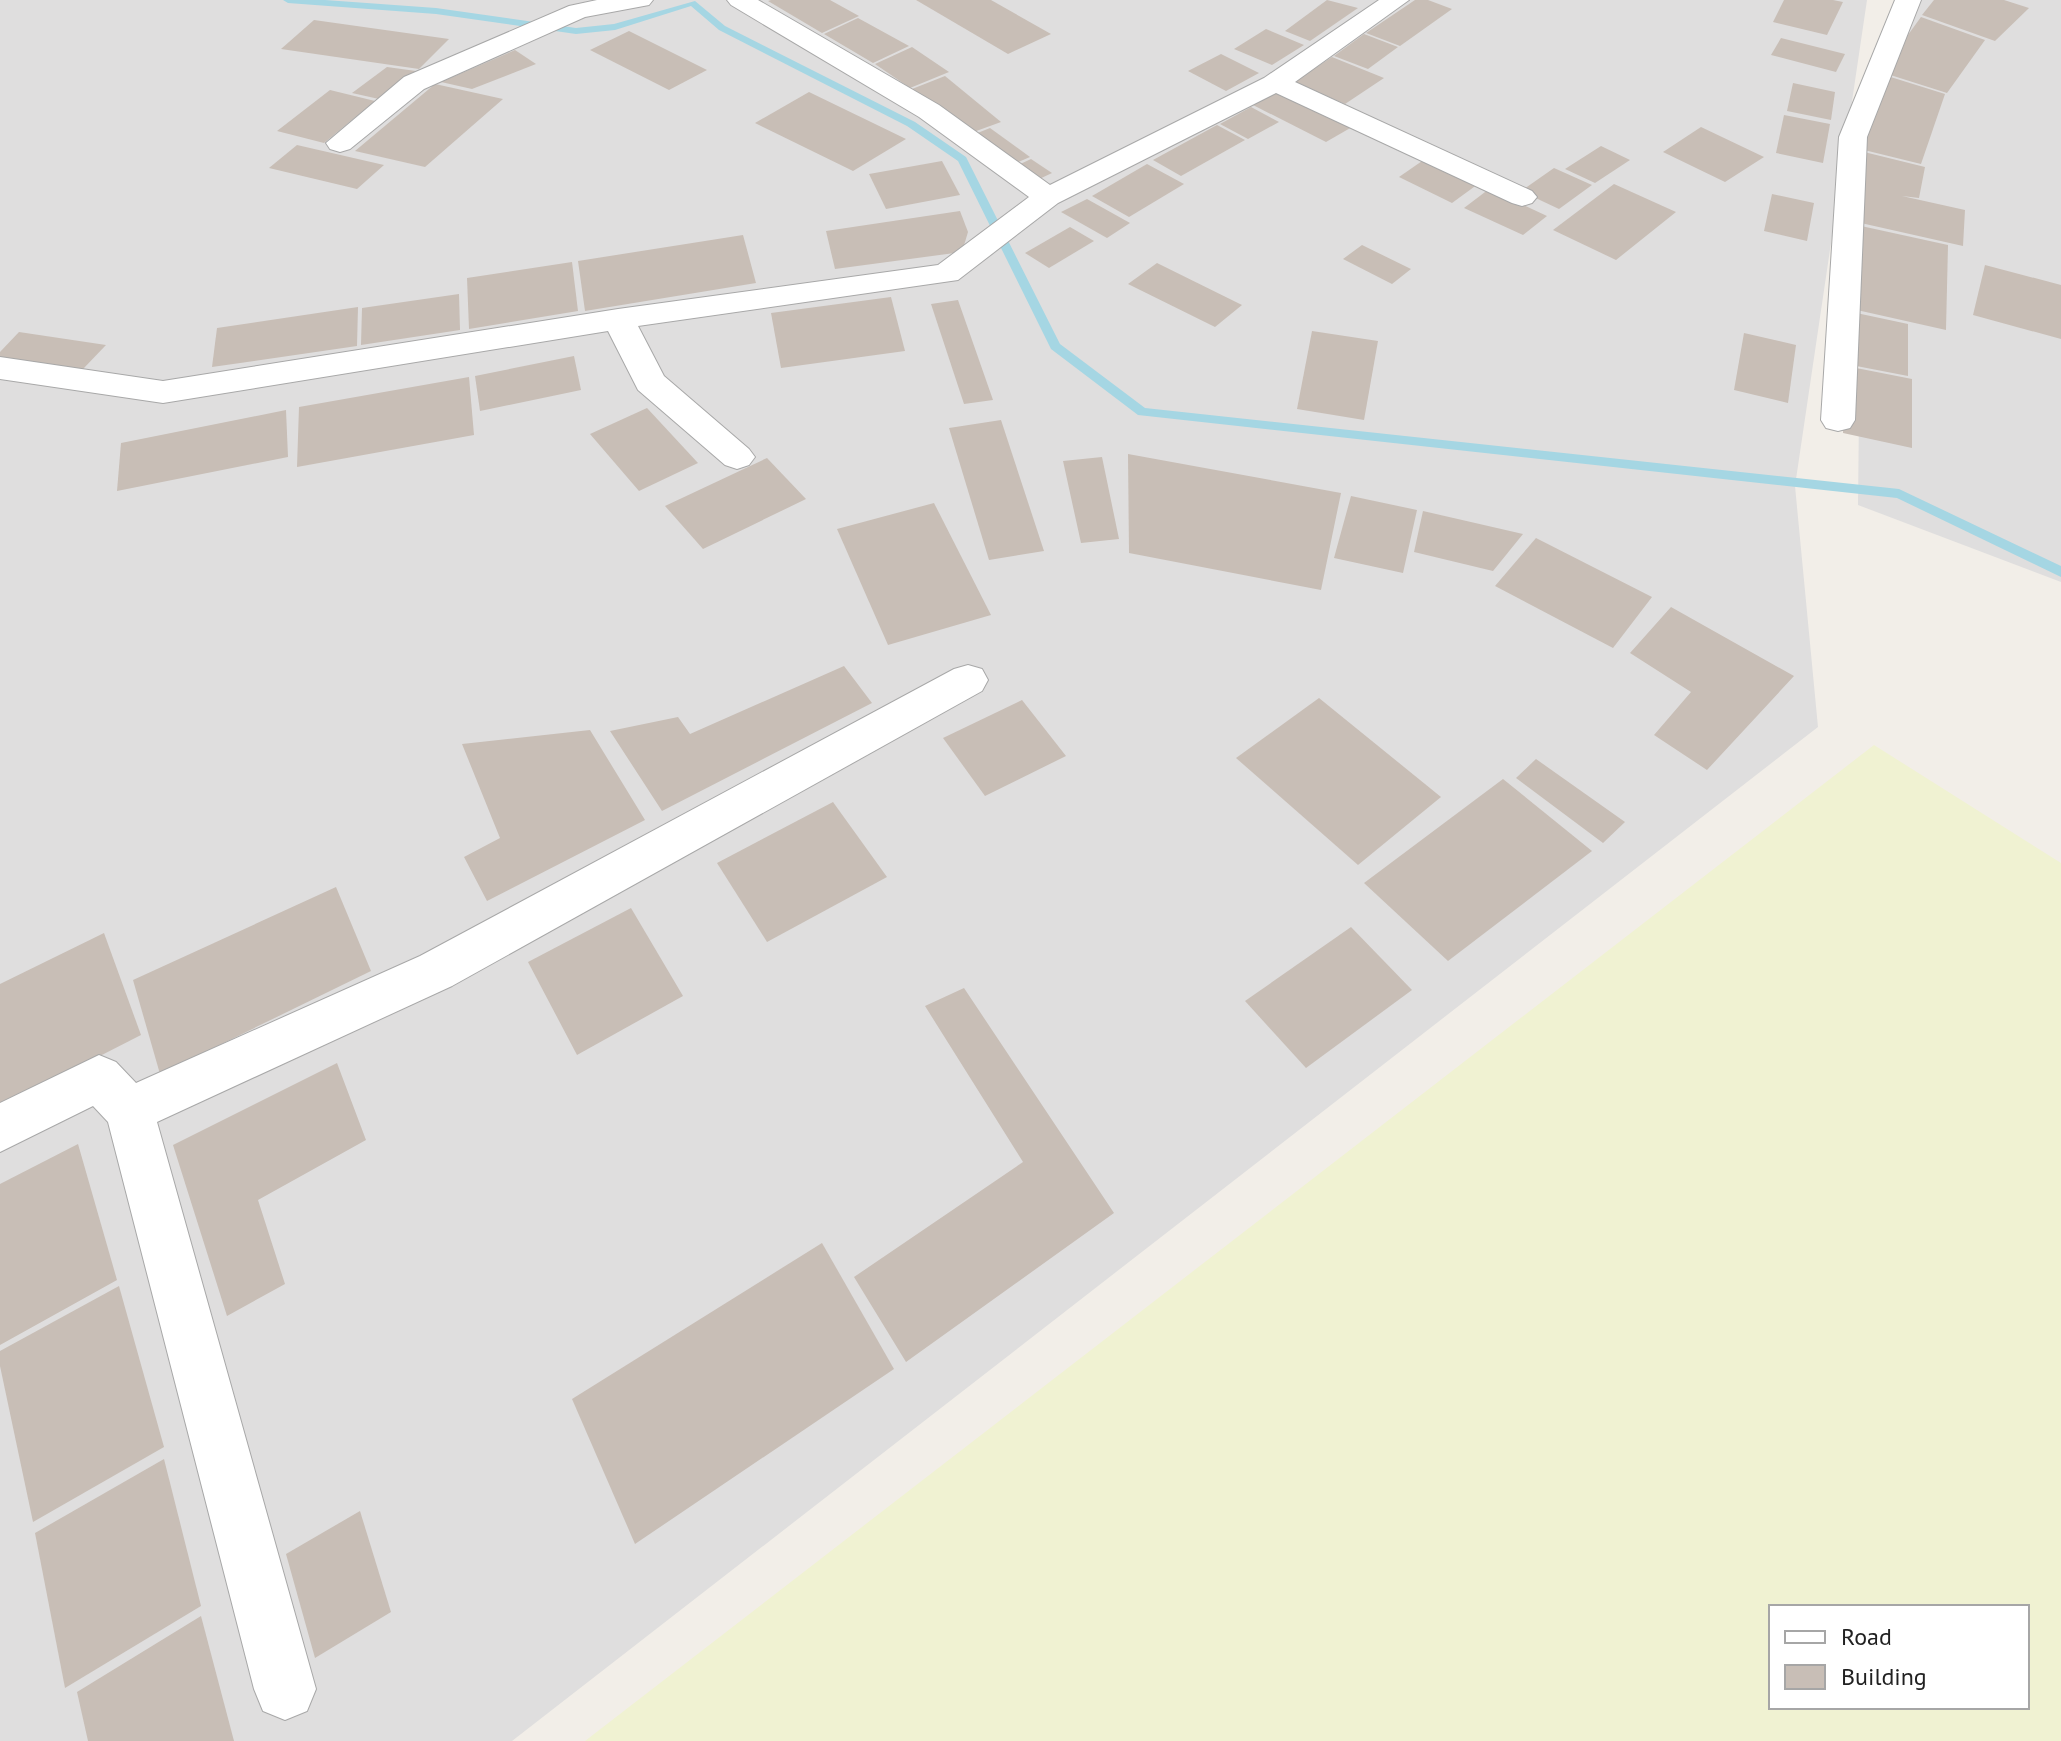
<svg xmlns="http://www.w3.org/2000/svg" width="2061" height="1741" font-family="'PT Sans',sans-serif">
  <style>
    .residential { fill: #dfdede }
    .farmland { fill: #f0f2d2; fill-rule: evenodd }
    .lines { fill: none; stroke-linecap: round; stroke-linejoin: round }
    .stream { fill: #a5d6e3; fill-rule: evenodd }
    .building { fill: #c8beb6 }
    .minor-casing { stroke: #a8a8a8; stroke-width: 2 }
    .minor { fill: #fff; fill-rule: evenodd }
  </style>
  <rect width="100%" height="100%" fill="#f2eee8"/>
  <g class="residential">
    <path d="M0,0H1867L1795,486L1818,727L512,1741H0Z"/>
    <path d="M1921,0H2061V582L1858,505L1862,139Z"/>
  </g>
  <path class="farmland" d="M1874,745L2061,863V1741H585ZM1771,1607H2027V1707H1771Z"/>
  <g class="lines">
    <path class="stream" d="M283,0H325L436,8L576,28L614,24L695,1L725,26L915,122L966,157L1060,344L1145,408L1899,489L2061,566V577L1897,498L1138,415L1051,349L958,161L907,126L719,30L691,6L615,30L576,34L436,14L288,3Z"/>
  </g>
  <g class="building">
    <path d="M771,0H830L859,16L822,33L768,1Z"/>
    <path d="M916,0H991L1051,34L1008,54Z"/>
    <path d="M1327,0L1358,8L1310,41L1285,31Z"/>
    <path d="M1415,0H1428L1452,9L1400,46L1366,33Z"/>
    <path d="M1784,0H1833L1843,2L1827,35L1773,22Z"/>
    <path d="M1934,0H2004L2029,8L1995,41L1922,15Z"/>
    <path d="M1921,17L1985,40L1947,93L1881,72Z"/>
    <path d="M858,18L909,46L873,63L824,34Z"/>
    <path d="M314,20L449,39L419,69L281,49Z"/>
    <path d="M1266,29L1304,45L1272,65L1234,49Z"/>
    <path d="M629,31L707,70L669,90L590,50Z"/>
    <path d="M1364,34L1398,47L1368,69L1334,56Z"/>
    <path d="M1781,38L1845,54L1836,72L1771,55Z"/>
    <path d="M912,47L949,72L910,88L875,64Z"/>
    <path d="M515,50L536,64L472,89L441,82Z"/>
    <path d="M1221,54L1259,73L1226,91L1188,71Z"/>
    <path d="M1332,57L1384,78L1345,104L1294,82Z"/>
    <path d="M387,67L416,71L379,99L352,93Z"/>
    <path d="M1881,74L1945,94L1921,164L1856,148Z"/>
    <path d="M945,76L1001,122L968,134L912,89Z"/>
    <path d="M1793,83L1835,92L1831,120L1787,111Z"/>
    <path d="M435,84L503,99L425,167L355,151Z"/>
    <path d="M330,90L375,101L324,143L277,131Z"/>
    <path d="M1279,91L1352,127L1326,142L1253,105Z"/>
    <path d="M809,92L906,139L853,171L755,123Z"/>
    <path d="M1251,107L1279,122L1248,139L1220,124Z"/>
    <path d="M1784,115L1830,124L1823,163L1776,153Z"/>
    <path d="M1217,125L1245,140L1181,176L1153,160Z"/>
    <path d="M1701,127L1764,157L1725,182L1663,152Z"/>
    <path d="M990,128L1030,157L1011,165L970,136Z"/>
    <path d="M297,145L384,165L357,189L269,168Z"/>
    <path d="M1601,146L1630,160L1595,183L1565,169Z"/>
    <path d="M1856,150L1925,167L1919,198L1902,196L1965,210L1963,246L1852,221Z"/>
    <path d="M1031,159L1052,173L1035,181L1014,167Z"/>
    <path d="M1425,159L1478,184L1452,203L1399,177Z"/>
    <path d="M942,161L960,195L886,209L869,174Z"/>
    <path d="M1147,164L1184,184L1129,217L1092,196Z"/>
    <path d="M1554,168L1592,185L1559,209L1521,191Z"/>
    <path d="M1614,184L1676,212L1616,260L1553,230Z"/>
    <path d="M1489,189L1547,216L1523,235L1464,208Z"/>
    <path d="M1772,194L1814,203L1807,241L1764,231Z"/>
    <path d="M1087,199L1130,223L1107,238L1061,212Z"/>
    <path d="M960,211L968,232L962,252L835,269L826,231Z"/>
    <path d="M1852,224L1948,245L1946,330L1848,308Z"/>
    <path d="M1070,227L1094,241L1049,268L1025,253Z"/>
    <path d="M743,235L756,283L585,311L578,261Z"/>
    <path d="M1362,245L1411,269L1392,284L1343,259Z"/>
    <path d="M572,262L578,311L469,329L467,278Z"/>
    <path d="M1157,263L1242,305L1215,327L1128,284Z"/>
    <path d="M1985,265L2061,285V339L1973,315Z"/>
    <path d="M459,294L460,330L361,345L362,308Z"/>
    <path d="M891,297L905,351L781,368L771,313Z"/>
    <path d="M958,300L993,400L964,404L931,304Z"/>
    <path d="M358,307L357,346L212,367L217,328Z"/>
    <path d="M1847,311L1908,324V376L1846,364Z"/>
    <path d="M1312,331L1378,341L1364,420L1297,409Z"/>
    <path d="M19,332L106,345L83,369L0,357V352Z"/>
    <path d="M1744,333L1796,345L1788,403L1734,390Z"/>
    <path d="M574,356L581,390L480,411L475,376Z"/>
    <path d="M1846,366L1912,379V448L1843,433Z"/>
    <path d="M469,377L474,435L297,467L299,407Z"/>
    <path d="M647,408L698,463L639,491L590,434Z"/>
    <path d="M286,410L288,457L117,491L121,443Z"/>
    <path d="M1001,420L1044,551L989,560L949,428Z"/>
    <path d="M1128,454L1341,493L1321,590L1129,553Z"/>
    <path d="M1102,457L1119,539L1081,543L1063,461Z"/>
    <path d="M767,458L806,499L703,549L665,506Z"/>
    <path d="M1351,496L1417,510L1403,573L1334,558Z"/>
    <path d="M934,503L991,615L888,645L837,529Z"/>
    <path d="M1423,511L1523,534L1493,571L1414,552Z"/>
    <path d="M1536,538L1652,597L1613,648L1495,586Z"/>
    <path d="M1671,607L1794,676L1707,770L1654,735L1691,692L1630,653Z"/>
    <path d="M844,666L872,703L662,811L610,731L678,717L690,734Z"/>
    <path d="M1319,698L1441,797L1358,865L1236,758Z"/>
    <path d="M1022,700L1066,756L985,796L943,738Z"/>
    <path d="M590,730L645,820L487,901L464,857L500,838L462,744Z"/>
    <path d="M1536,759L1625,822L1603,843L1516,778Z"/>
    <path d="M1503,779L1592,851L1448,961L1364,883Z"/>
    <path d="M833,802L887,877L767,942L717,863Z"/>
    <path d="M336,887L371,971L160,1074L133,980Z"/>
    <path d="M631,908L683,996L577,1055L528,962Z"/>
    <path d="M1351,927L1412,990L1306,1068L1245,1001Z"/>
    <path d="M104,933L141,1035L0,1107V984Z"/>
    <path d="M964,988L1114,1213L906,1362L854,1277L1023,1162L925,1006Z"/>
    <path d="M337,1063L366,1140L258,1200L285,1284L227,1316L173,1145Z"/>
    <path d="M78,1144L117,1280L0,1345V1184Z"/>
    <path d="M822,1243L894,1369L635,1544L572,1399Z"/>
    <path d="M119,1286L164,1447L33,1522L0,1366V1351Z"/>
    <path d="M164,1459L201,1606L65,1688L35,1533Z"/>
    <path d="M360,1511L391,1612L315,1658L286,1554Z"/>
    <path d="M201,1616L234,1741H88L77,1692Z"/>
  </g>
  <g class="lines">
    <g class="minor-casing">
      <g id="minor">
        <path d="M597,0H653L649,5L585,17L424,89L350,149L340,152L330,149L326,143L404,77L569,6Z"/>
        <path d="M727,0H758L939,105L1050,185L1264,78L1379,0H1409L1295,82L1532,191L1537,197L1532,203L1522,206L1512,203L1276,93L1058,203L958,280L638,326L664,376L749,449L755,457L749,465L737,469L725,465L638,390L608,331L163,403L0,379V357L163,381L618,309L938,265L1029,197L919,117L731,5Z"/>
        <path d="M1895,0H1921L1867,137L1855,420L1850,428L1838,431L1826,428L1821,420L1839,137Z"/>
        <path d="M968,665L982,669L988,680L982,691L452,986L157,1122L316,1689L307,1711L285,1720L263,1711L254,1689L108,1122L93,1106L0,1152V1103L99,1055L116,1062L136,1083L420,956L954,669Z"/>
      </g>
    </g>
    <use href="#minor" class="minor"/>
  </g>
  <rect x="1769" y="1605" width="260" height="104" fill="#ffffff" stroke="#a6a6a6" stroke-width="2"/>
  <rect x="1785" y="1631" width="40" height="12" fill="#ffffff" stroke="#a6a6a6" stroke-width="2"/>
  <text x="1841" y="1645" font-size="24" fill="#212121">Road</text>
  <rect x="1785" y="1665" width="40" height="24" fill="#c8beb6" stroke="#a6a6a6" stroke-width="2"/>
  <text x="1841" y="1685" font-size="24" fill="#212121">Building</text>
</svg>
